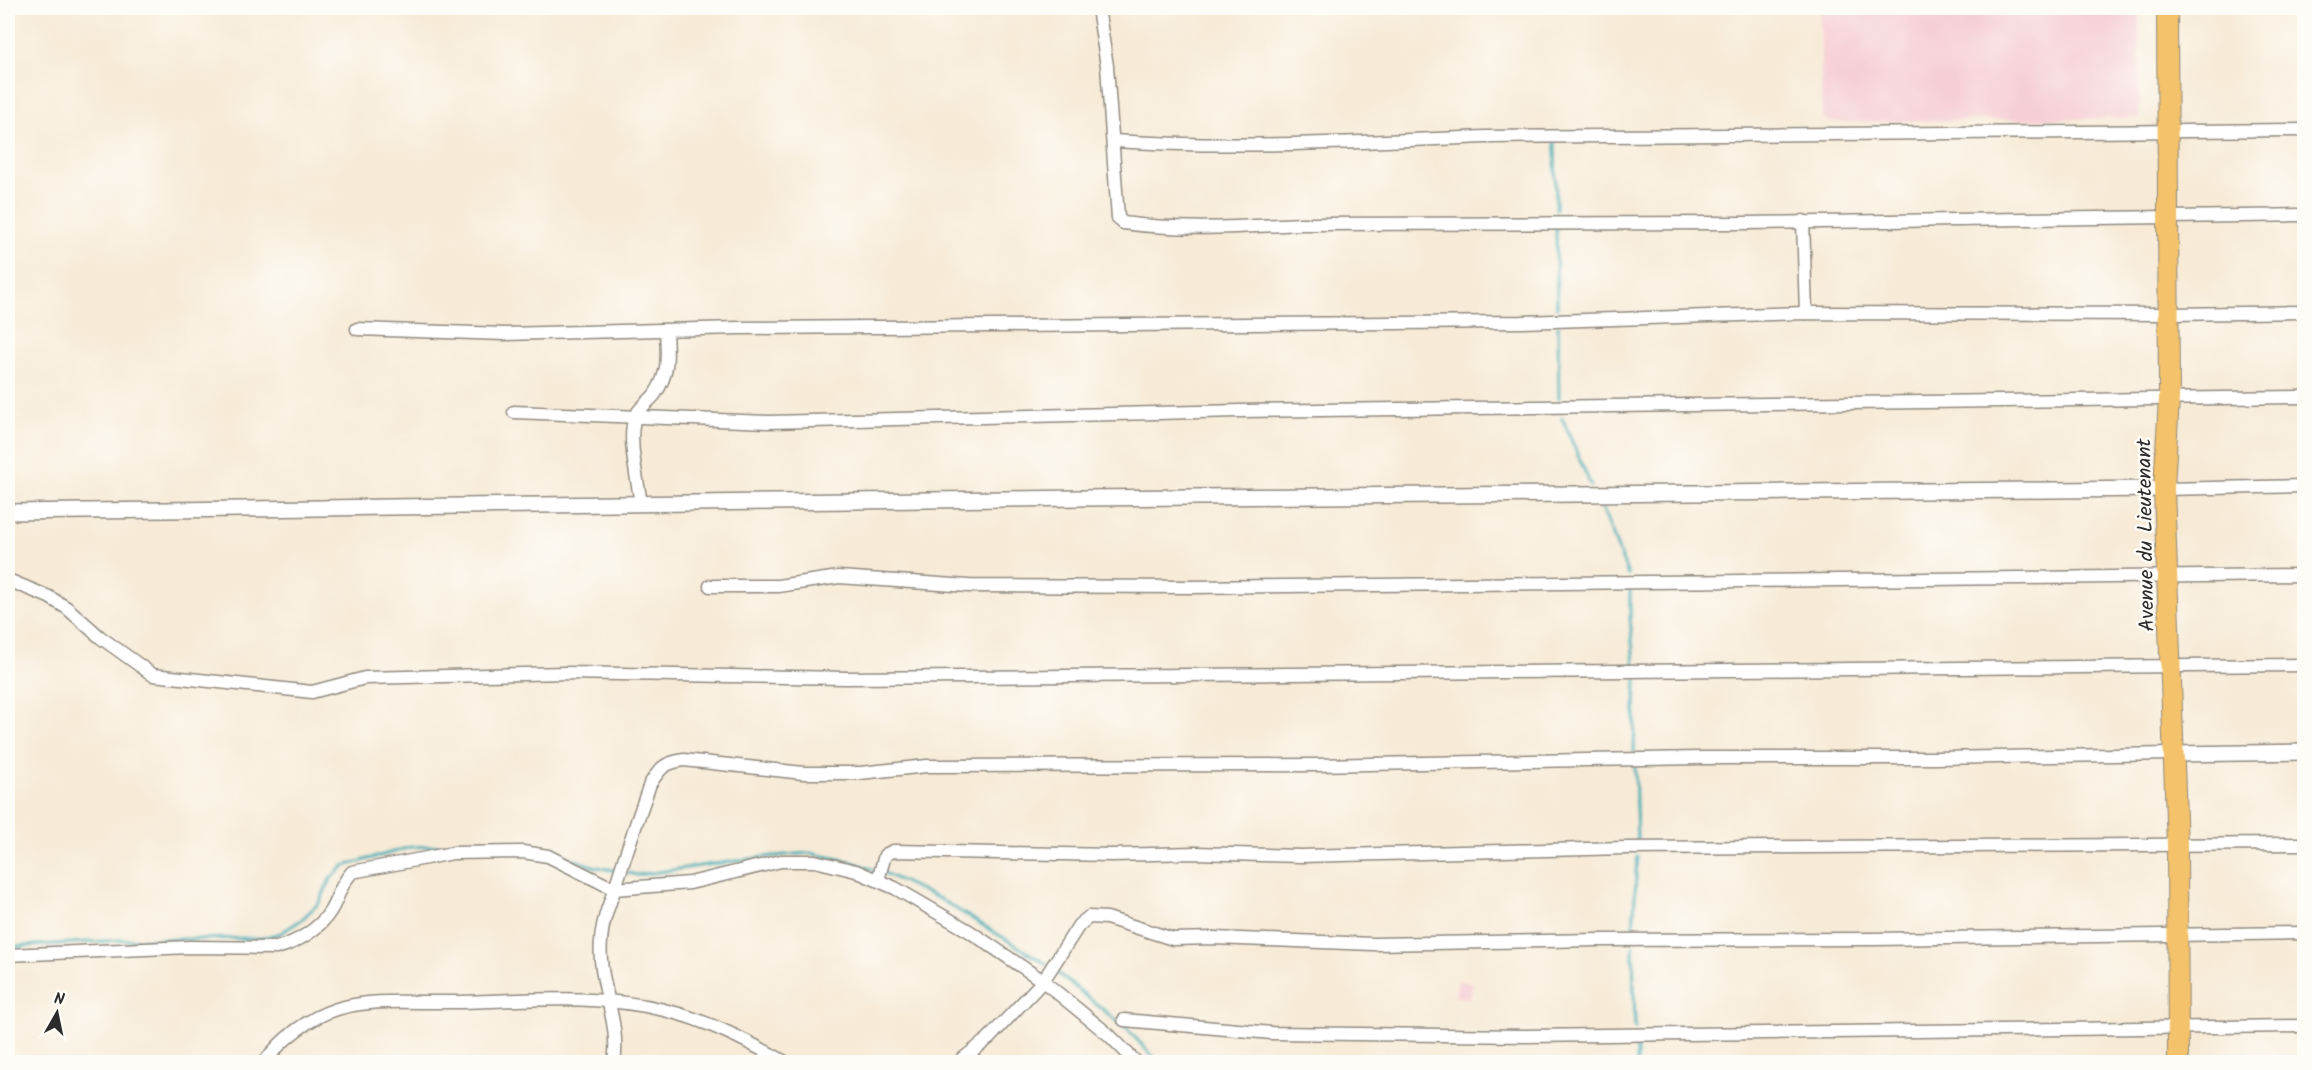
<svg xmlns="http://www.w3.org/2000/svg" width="2312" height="1070" font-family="Kalam,sans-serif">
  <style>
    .built { fill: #f6cfd6 }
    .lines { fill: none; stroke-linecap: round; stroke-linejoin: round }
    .stream { stroke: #39aab5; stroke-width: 3 }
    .minor-casing { stroke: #918a80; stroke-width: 15 }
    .tertiary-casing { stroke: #918a80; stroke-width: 18 }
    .primary-casing { stroke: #918a80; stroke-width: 22 }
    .minor { stroke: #fff; stroke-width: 12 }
    .tertiary { stroke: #fff; stroke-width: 15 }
    .primary { stroke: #f3c26a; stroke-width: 20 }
    .labels { text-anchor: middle; stroke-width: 5; stroke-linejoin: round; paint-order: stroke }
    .street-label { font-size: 21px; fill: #2b2b2b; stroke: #fdfcf7 }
  </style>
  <rect width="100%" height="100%" fill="#fdfcf7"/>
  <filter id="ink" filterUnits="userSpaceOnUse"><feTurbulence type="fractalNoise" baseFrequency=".0167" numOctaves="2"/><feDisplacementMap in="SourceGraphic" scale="12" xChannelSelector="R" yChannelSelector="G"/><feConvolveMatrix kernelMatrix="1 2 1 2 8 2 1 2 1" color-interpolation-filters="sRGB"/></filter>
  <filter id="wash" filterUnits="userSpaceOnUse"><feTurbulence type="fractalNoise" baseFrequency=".008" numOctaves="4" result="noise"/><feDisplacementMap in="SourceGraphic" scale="24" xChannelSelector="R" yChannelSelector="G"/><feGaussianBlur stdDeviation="1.35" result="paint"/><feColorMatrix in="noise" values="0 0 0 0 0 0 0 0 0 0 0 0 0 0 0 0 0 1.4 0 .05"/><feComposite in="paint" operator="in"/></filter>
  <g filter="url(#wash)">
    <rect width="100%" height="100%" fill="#f7ead6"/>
    <g class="built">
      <path d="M1820,8H2139V118L1829,122L1822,117Z"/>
      <path d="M1458,981L1473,983L1470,999L1455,996Z"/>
    </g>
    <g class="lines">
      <g class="stream">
        <path d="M1555,142L1556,209"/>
        <path d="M1556,227L1557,308"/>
        <path d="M1558,326L1559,398"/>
        <path d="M1562,418L1591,486"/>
        <path d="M1600,502L1628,575"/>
        <path d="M1630,590V618L1634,665"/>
        <path d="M1634,752L1636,679"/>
        <path d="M1635,765L1637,841"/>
        <path d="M624,872L637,875L763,857L809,853L849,861L877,871"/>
        <path d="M884,873L940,899L1048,965"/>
        <path d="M1633,932L1637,856"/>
        <path d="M8,947L120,940L262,938L281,933L301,920L319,903L331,878L344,866L411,847L496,843L544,848L592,866L618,871"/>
        <path d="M1633,947L1635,1028"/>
        <path d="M1055,971L1126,1028L1158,1062"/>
        <path d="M1637,1062V1044"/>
      </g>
    </g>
  </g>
  <g filter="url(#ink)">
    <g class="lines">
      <g class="minor-casing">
        <g id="minor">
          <path d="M1098,8L1107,66L1118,218L1123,223C1181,231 1241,227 1300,224L1746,223L2304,215"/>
          <path d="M1113,141C1237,149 1362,142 1486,137L2304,130"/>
          <path d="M1803,221L1806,313"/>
          <path d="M357,329L504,334L739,328L1522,322L1806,313L2169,314L2304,312"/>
          <path d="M514,412L768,422L1240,411L2304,397"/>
          <path d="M2164,489L2304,486"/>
          <path d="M641,504C638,481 626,435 636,415C640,407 650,401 655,394C670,372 667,355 666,331"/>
          <path d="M8,580L49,597L67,608L100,637L153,675L312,692L365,678L566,673L846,678L2304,665"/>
          <path d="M710,586H778L839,577L969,586L1191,587L2304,575"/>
          <path d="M878,880L885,855L893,851L1112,855L1195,853L1301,856L1626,848L2304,844"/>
          <path d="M8,955L190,947L276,948C296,943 320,929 331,910C339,896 340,885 352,872L453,853L523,852L548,856L614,889L690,883L781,861H815L856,871L895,888L969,931L1043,981L1109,1035L1136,1062"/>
          <path d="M1124,1020L1272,1033L1526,1036L2304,1026"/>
          <path d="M265,1062C281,1039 310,1017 337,1009C373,998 413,1003 451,1002C522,1001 594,993 664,1010C707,1020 747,1041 785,1062"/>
          <path d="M614,1062C621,1021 597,982 601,941C602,922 609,905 615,888C626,853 638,818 650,784C661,767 664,763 684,760L803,773H860L927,766L1314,765L1700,758H1936L2172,754"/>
          <path d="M959,1062L989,1038L1043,981L1079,925L1089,917L1107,918L1173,939L1214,938L1373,944L1598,940L1873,939L2304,933"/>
        </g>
      </g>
      <g class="tertiary-casing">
        <g id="tertiary">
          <path d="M8,512L1082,498L2164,489"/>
          <path d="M2172,754L2304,752"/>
        </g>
      </g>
      <g class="primary-casing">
        <path id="primary" d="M2167,8L2169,398L2164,489L2177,846L2178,1062"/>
      </g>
      <use href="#minor" class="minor"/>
      <use href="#tertiary" class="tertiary"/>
      <use href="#primary" class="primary"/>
    </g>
  </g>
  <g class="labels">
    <g class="street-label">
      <text transform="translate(2145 535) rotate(-91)" y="7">Avenue du Lieutenant</text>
    </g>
  </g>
  <rect width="2312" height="1070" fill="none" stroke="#fdfcf7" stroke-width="30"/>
  <g transform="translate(57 1013) rotate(9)" stroke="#fdfcf7" stroke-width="4.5" paint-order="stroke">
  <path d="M0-4.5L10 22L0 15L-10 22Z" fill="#2b2b2b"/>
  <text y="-9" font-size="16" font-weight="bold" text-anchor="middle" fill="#2b2b2b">N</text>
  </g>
</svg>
